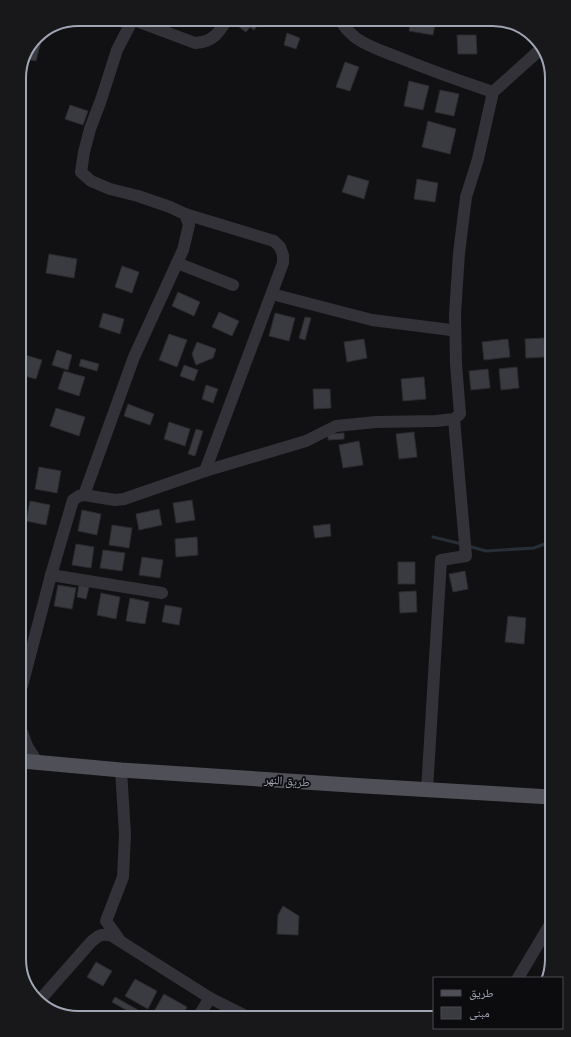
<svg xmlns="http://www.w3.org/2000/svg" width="571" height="1037" font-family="Overpass,'Noto Naskh Arabic',sans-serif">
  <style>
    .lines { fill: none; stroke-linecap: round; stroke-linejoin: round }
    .stream { stroke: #272e37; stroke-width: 3 }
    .building { fill: #3a3b41; stroke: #2b2b2f }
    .minor { stroke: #323238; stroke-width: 12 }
    .major { stroke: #4e4f57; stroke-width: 15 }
    .labels { text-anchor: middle; stroke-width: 3.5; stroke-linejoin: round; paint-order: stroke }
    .street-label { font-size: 12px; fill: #a1a6b5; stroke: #0c0c0e }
    .rim { fill: none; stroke: #a1a6b5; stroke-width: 2 }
  </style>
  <rect width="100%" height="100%" fill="#111113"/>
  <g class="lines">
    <g class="stream">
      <path d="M433,537L462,544"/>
      <path d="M468,546L486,551L534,548L550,542"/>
    </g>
  </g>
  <g class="building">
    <path d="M239,19H246L248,21L249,19H257L260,22L254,30L250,27L246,32L235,24Z"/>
    <path d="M411,19H436L433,35L409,31Z"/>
    <path d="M460,19H479V22L461,23Z"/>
    <path d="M287,33L300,38L296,49L284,45Z"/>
    <path d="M457,35H476L477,54H458Z"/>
    <path d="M36,36L42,37L36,61L26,59Z"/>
    <path d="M345,62L359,67L350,91L336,87Z"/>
    <path d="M409,81L429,86L423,110L404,106Z"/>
    <path d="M440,90L459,94L454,116L435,112Z"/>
    <path d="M70,105L88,111L83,125L65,119Z"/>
    <path d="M428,121L456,129L450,154L422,147Z"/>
    <path d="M348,175L369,181L364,199L342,192Z"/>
    <path d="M417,179L438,183L435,202L414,199Z"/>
    <path d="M49,254L77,259L74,278L46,273Z"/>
    <path d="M122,266L139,272L132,293L115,287Z"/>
    <path d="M178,292L200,302L194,316L172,306Z"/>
    <path d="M219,312L239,321L232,336L212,327Z"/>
    <path d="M103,313L124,319L120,334L99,327Z"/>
    <path d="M275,313L295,318L289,341L269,336Z"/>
    <path d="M305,317L311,318L305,340L299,338Z"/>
    <path d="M169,334L187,340L177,367L159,360Z"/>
    <path d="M544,338L545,357L526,358L525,339Z"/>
    <path d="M364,339L367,358L347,362L344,342Z"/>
    <path d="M508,339L510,357L484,360L482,342Z"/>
    <path d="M197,342L216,349L213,358L196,365L192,354Z"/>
    <path d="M57,350L72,355L68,370L52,365Z"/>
    <path d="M22,354L42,360L36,379L21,375V358Z"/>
    <path d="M81,359L99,364L97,371L79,366Z"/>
    <path d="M184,365L198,370L194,381L180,376Z"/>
    <path d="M517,367L519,388L501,390L499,369Z"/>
    <path d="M488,369L490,388L471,390L469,371Z"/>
    <path d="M64,371L85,377L79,396L58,389Z"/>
    <path d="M424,377L426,399L403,401L401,379Z"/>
    <path d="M206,385L218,389L213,403L202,399Z"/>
    <path d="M313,389H330L331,408L314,409Z"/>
    <path d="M128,404L154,414L150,425L124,416Z"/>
    <path d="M56,408L85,417L79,436L50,426Z"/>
    <path d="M169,422L190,429L185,446L164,439Z"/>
    <path d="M196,429L203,431L195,456L188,454Z"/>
    <path d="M414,432L417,457L399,459L396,434Z"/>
    <path d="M344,433V439L328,440V434Z"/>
    <path d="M359,441L363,465L343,468L339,445Z"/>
    <path d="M39,467L61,471L57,493L35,489Z"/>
    <path d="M192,500L195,520L176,523L173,503Z"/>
    <path d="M30,501L50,505L46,525L26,521Z"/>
    <path d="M159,509L162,525L139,530L136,514Z"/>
    <path d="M82,510L101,514L97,535L78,531Z"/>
    <path d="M330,524L331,536L315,538L313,526Z"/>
    <path d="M112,525L132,528L129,548L109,545Z"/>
    <path d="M197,537L198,555L176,557L175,539Z"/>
    <path d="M76,544L94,547L91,568L72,565Z"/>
    <path d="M103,550L125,553L122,571L100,568Z"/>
    <path d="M142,557L163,560L160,578L139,575Z"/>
    <rect x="398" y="562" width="17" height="22"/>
    <path d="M465,571L468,589L453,592L449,574Z"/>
    <path d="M58,585L76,588L72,609L54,606Z"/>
    <path d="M79,585L89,587L86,599L77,597Z"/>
    <path d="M416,591L417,612L400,613L399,592Z"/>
    <path d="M101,593L120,597L116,619L97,615Z"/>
    <path d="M130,598L149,602L145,624L126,621Z"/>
    <path d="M165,605L182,608L179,625L162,622Z"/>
    <path d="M508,616L526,618L524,644L505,642Z"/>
    <path d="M283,906L299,916L298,935L277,934L278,915Z"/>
    <path d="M96,962L112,971L103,986L87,977Z"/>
    <path d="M135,979L157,991L148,1009L125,996Z"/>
    <path d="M164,994L187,1007L182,1017H160L153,1013Z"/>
    <path d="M115,997L138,1010L135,1015L112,1002Z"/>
  </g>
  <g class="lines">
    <g class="minor">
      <path d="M131,19L195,43C213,42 219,33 227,19"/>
      <path d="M341,19C343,27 350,33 356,38C367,46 382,51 395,56C427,69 460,81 493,92"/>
      <path d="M185,214L274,241L280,247L283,255V263L205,471"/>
      <path d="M177,263L233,285"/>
      <path d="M272,294L372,320L451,330"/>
      <path d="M84,495L115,500L124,499L205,471L306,441L336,426L376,422L436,421L454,419L460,414L456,364L455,314L459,253L466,197L478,159L493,92L542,48"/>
      <path d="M51,575L162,593"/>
      <path d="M22,686L51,575L73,500L79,496L84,495L134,357L183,250L189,225L185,214L170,207L138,196L110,189L91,181L81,172L84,152L90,129L101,100L117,50L133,19"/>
      <path d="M22,732L27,746L37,762"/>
      <path d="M427,790L441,560L466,556L454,419"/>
      <path d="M119,939L106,921L123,877L125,834L121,770"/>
      <path d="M518,978L552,921"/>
      <path d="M39,1001L91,942C99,935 102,933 112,936L210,998L246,1016"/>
      <path d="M198,1017L210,998"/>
    </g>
    <path class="major" d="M22,761L121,770L365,786L551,797"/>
  </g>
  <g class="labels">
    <g class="street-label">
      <text transform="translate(287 781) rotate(4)" y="4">طريق النهر</text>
    </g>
  </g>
  <path d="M0 0H571V1037H0ZM78 26H493A52 52 0 0 1 545 78V959A52 52 0 0 1 493 1011H78A52 52 0 0 1 26 959V78A52 52 0 0 1 78 26Z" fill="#18181b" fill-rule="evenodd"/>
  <path class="rim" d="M78 26H493A52 52 0 0 1 545 78V959A52 52 0 0 1 493 1011H78A52 52 0 0 1 26 959V78A52 52 0 0 1 78 26Z"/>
  <rect x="433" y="977" width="130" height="52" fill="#0c0c0e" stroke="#484a51"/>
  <rect x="441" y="990" width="20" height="6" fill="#4e4f57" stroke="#484a51"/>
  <text x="469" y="997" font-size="12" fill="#a1a6b5">طريق</text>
  <rect x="441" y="1007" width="20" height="12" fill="#3a3b41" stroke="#484a51"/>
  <text x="469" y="1017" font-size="12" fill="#a1a6b5">مبنى</text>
</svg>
